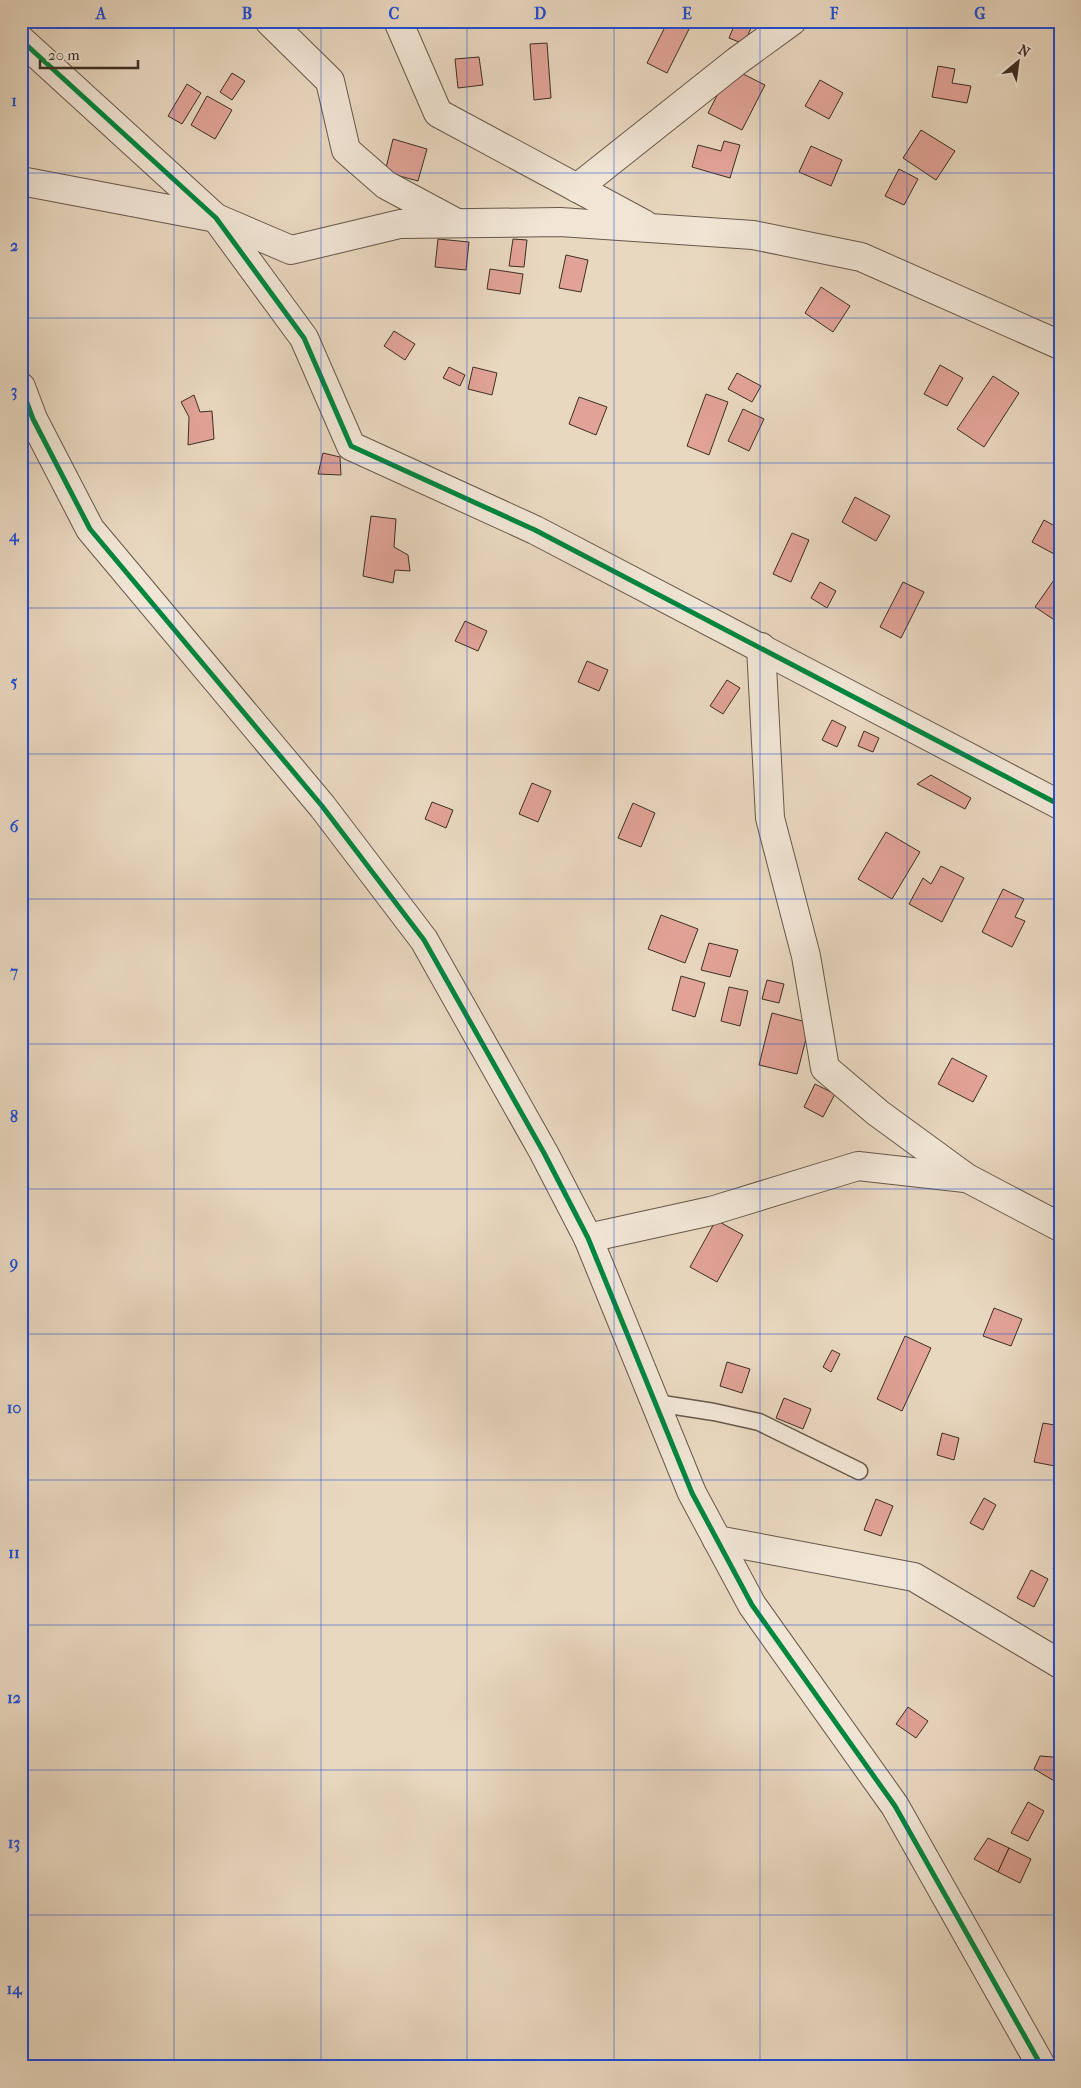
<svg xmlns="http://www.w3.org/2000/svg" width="1081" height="2088" font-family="'IM FELL French Canon',serif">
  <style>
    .building { fill: #e1a397; stroke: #3c2e23 }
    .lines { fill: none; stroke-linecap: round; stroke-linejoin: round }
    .service-casing { stroke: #67584a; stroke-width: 19 }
    .minor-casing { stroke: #67584a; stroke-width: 30 }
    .service { stroke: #f1e6d6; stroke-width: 16 }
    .minor { stroke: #f1e6d6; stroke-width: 28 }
    .cycleway-casing { stroke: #f1e6d6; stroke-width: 8 }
    .cycleway { stroke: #00873e; stroke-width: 5 }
    .grid { fill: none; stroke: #1d4ed8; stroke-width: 1; stroke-opacity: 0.55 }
    .neatline { fill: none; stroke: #1d4ed8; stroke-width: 2 }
    .grid-label { font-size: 16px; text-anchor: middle; font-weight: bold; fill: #1d4ed8 }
  </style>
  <rect width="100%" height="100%" fill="#e9d8c0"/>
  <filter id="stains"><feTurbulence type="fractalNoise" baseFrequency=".004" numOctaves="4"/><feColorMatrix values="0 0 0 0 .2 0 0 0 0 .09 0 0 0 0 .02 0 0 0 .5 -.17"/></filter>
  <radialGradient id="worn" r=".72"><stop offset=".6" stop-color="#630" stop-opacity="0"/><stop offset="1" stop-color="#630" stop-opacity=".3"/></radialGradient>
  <g class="building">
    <path d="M653,21H693L667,73L647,63L665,27Z"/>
    <path d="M736,21H754L744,44L729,38Z"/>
    <path d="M547,43L551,98L534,100L530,44Z"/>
    <path d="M479,57L483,85L458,88L455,59Z"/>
    <path d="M938,66L955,69L952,83L971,86L967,103L932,97Z"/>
    <path d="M731,68L765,85L742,130L708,113Z"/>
    <path d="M232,73L245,81L232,100L220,92Z"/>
    <path d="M820,80L843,93L829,119L805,106Z"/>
    <path d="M187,84L201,93L182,124L168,116Z"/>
    <path d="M207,96L232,110L215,139L191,125Z"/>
    <path d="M921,130L955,151L936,180L903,158Z"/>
    <path d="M393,139L427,149L418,181L385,172Z"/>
    <path d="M724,141L740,145L730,178L692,167L698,145L721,151Z"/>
    <path d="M811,146L842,160L831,186L799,172Z"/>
    <path d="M899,169L918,179L904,205L885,196Z"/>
    <path d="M438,239L469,242L466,270L435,267Z"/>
    <path d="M513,239L527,240L524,267L509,266Z"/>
    <path d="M566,255L588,260L581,292L559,288Z"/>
    <path d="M490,269L523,274L520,294L487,289Z"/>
    <path d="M821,287L850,306L833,332L805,313Z"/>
    <path d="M394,331L415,344L405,360L384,346Z"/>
    <path d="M940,365L963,378L947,406L924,394Z"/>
    <path d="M449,367L465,375L460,386L443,378Z"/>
    <path d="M473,367L497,373L492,395L468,389Z"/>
    <path d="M737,373L761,386L752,402L728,389Z"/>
    <path d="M993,376L1019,393L984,447L957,429Z"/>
    <path d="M706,394L728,402L709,455L687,446Z"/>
    <path d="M194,395L200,412L212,411L214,439L188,445L189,417L181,402Z"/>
    <path d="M579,397L607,407L596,435L569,424Z"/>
    <path d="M743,409L764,419L749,451L728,441Z"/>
    <path d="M323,453L340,457L341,475L318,474Z"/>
    <path d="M855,497L890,516L876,541L842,522Z"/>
    <path d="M371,516L396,519L394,547L408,555L410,571L395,570L393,583L363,576Z"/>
    <path d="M1044,520L1060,529V548L1056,555L1032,542Z"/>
    <path d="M792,533L809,540L791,582L773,574Z"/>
    <path d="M1054,580L1060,584V610L1053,619L1035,607Z"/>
    <path d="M820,582L836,591L827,608L811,598Z"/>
    <path d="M903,582L924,592L901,638L880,627Z"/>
    <path d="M465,621L487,631L478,651L455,641Z"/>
    <path d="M587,661L608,670L599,691L578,682Z"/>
    <path d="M727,680L740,688L723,714L710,706Z"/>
    <path d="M832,720L846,727L837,747L822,740Z"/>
    <path d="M864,731L879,738L873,752L858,746Z"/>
    <path d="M931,775L971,798L965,809L917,784Z"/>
    <path d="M532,783L551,791L538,822L519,814Z"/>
    <path d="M432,802L453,810L446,828L425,819Z"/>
    <path d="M633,803L655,813L641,847L618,838Z"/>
    <path d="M886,832L920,852L892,899L858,879Z"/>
    <path d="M941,866L964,878L942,922L909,904L923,878L931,884Z"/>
    <path d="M1003,889L1024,899L1015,917L1025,921L1012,947L982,932Z"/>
    <path d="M661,915L698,929L685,963L648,949Z"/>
    <path d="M709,943L738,950L730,977L701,970Z"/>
    <path d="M681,976L705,983L695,1017L672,1010Z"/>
    <path d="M767,980L784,984L779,1003L762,999Z"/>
    <path d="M729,987L748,991L740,1026L721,1021Z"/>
    <path d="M772,1013L810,1023L797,1074L759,1065Z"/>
    <path d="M952,1058L987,1076L973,1102L938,1084Z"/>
    <path d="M815,1084L835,1094L823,1117L804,1107Z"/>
    <path d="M716,1220L743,1235L717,1282L690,1267Z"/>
    <path d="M994,1308L1022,1319L1011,1346L983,1336Z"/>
    <path d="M905,1336L931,1348L902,1411L877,1399Z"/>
    <path d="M832,1350L840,1354L831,1372L823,1367Z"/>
    <path d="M727,1362L750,1369L742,1393L720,1386Z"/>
    <path d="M784,1398L811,1409L803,1429L776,1418Z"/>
    <path d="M1043,1423L1060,1426V1442L1055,1466L1034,1462Z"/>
    <path d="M942,1433L959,1438L954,1460L937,1455Z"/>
    <path d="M984,1498L996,1505L983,1530L970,1523Z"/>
    <path d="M876,1499L893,1506L881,1536L864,1530Z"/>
    <path d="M1060,1551V1572L1053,1569Z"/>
    <path d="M1031,1570L1048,1579L1034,1607L1017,1598Z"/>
    <path d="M908,1707L928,1721L916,1738L896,1724Z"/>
    <path d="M1060,1752V1775L1056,1782L1034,1769L1040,1756L1053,1757Z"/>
    <path d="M1028,1802L1044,1811L1028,1841L1011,1833Z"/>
    <path d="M988,1838L1009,1848L998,1872L974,1859Z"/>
    <path d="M1009,1848L1031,1859L1020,1883L998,1872Z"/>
  </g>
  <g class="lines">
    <g class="service-casing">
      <path id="service" d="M656,1403L714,1412L759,1422L859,1471"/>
    </g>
    <g class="minor-casing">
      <g id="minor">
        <path d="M269,21L330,81L346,150L386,185L455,222"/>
        <path d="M398,21L438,113L644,224"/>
        <path d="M21,40L216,218L304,338L351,446L535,530L1060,805"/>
        <path d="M21,181L216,218L291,250L400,224L560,222L753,235L861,257L1060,345"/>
        <path d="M577,188L737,61L792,21"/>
        <path d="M21,387L33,419L90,529L322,806L424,940L544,1153L588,1238L692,1493L752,1605L895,1806L1042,2067"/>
        <path d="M761,647L770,818L806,956L825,1068L878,1113L967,1178L1060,1227"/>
        <path d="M588,1238L711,1211L858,1166L965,1178"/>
        <path d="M717,1540L914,1577L1060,1664"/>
      </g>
    </g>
    <use href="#service" class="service"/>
    <use href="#minor" class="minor"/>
    <g class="cycleway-casing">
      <g id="cycleway">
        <path d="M21,40L216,218L304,338L351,446L535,530L1060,805"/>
        <path d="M21,387L33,419L90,529L322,806L424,940L544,1153L588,1238L692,1493L752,1605L895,1806L1042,2067"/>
      </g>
    </g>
    <use href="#cycleway" class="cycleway"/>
  </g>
  <path class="grid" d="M174,21V2067M321,21V2067M467,21V2067M614,21V2067M760,21V2067M907,21V2067M21,173H1060M21,318H1060M21,463H1060M21,608H1060M21,754H1060M21,899H1060M21,1044H1060M21,1189H1060M21,1334H1060M21,1480H1060M21,1625H1060M21,1770H1060M21,1915H1060"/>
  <rect width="1081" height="2088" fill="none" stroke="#e9d8c0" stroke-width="55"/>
  <g transform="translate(1018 62) rotate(29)" stroke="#f1e6d6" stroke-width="4" paint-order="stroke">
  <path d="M0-4L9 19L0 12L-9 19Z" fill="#3c2e23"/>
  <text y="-8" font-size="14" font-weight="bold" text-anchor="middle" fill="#3c2e23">N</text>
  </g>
  <path d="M40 60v8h98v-8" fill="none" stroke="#3c2e23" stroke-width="2.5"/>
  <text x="48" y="60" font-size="15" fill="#3c2e23" stroke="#f1e6d6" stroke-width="4" paint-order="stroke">20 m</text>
  <rect x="28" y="28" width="1026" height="2032" class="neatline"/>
  <g class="grid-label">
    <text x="101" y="19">A</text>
    <text x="247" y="19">B</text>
    <text x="394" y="19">C</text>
    <text x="540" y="19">D</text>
    <text x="687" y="19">E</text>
    <text x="834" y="19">F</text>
    <text x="980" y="19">G</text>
    <text x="14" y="106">1</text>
    <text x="14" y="251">2</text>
    <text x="14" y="396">3</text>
    <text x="14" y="541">4</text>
    <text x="14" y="687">5</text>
    <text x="14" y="832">6</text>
    <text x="14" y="977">7</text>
    <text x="14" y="1122">8</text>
    <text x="14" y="1268">9</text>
    <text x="14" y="1413">10</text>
    <text x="14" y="1558">11</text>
    <text x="14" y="1703">12</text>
    <text x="14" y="1848">13</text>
    <text x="14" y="1994">14</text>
  </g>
  <rect width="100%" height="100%" filter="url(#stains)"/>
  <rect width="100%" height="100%" fill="url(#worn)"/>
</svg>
